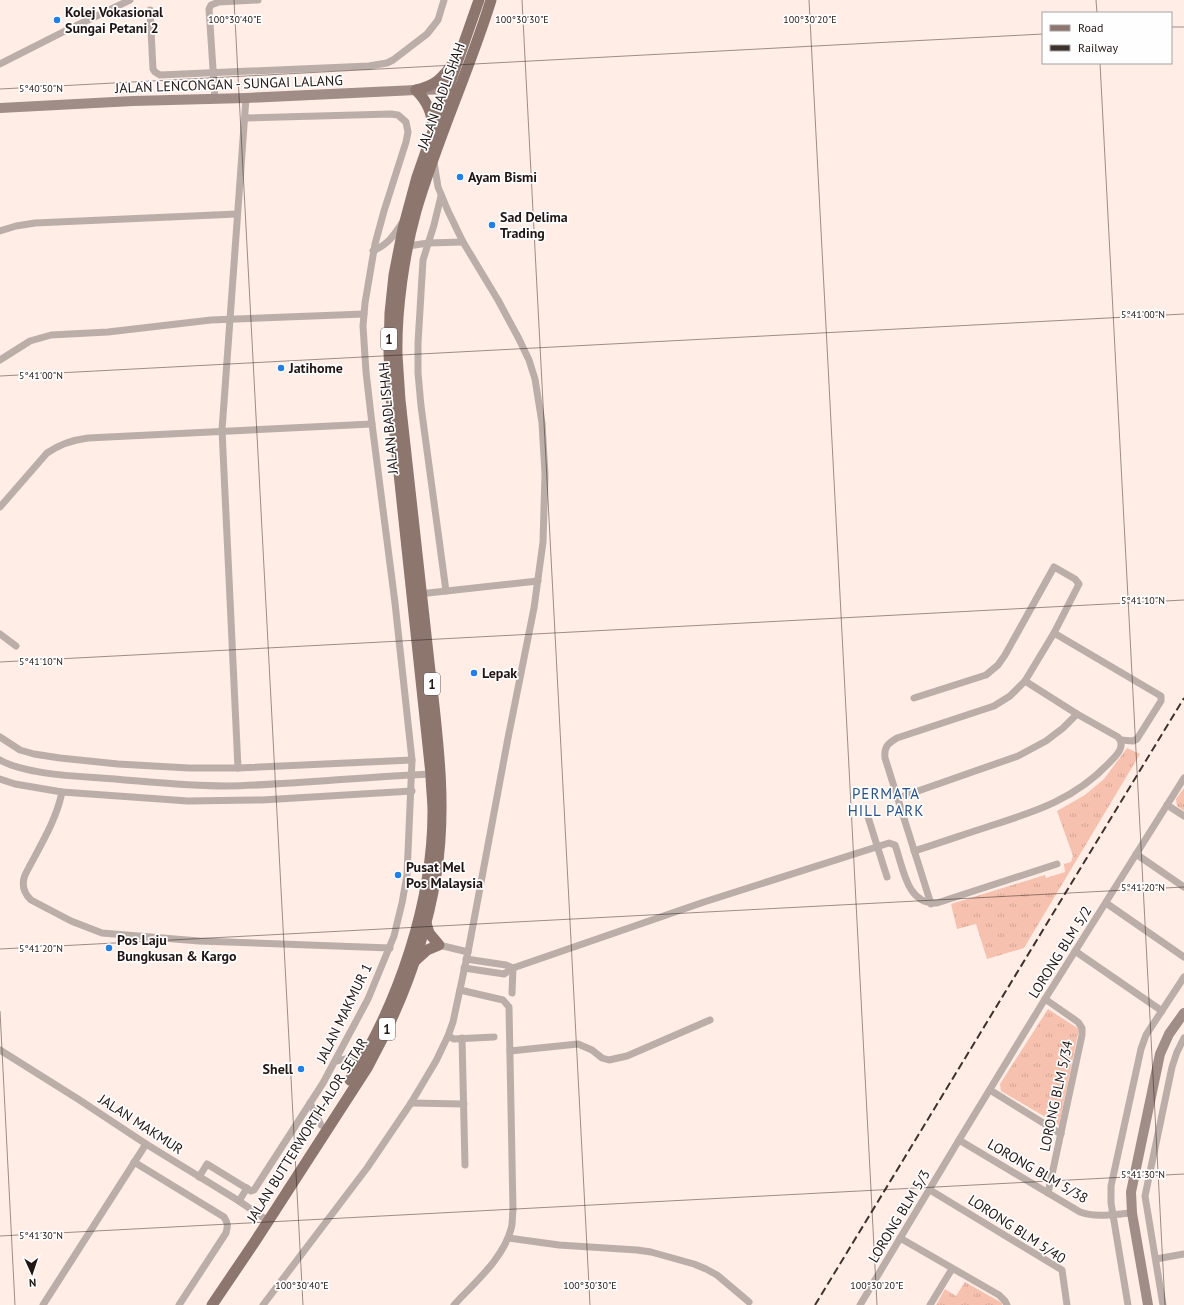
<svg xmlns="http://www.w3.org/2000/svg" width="1184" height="1305" font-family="'PT Sans',sans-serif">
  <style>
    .grass { fill: url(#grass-tufts) }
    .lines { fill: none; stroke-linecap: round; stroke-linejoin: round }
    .street { stroke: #bbaea9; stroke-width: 7 }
    .secondary { stroke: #a08d87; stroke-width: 10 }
    .primary { stroke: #8d766e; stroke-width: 11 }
    .rail { stroke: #3d322e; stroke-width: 2; stroke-dasharray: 8 4; stroke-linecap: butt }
    .ticks { fill: none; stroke: #211613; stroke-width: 1; stroke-opacity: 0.45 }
    .poi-dot { fill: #207fe8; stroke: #fefefe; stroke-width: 1.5 }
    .labels { text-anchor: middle; stroke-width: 3.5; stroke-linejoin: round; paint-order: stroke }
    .shield { fill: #fefefe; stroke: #635c5a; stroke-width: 1 }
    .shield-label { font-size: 13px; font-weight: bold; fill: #211613 }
    .poi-label { font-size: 14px; font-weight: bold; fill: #211613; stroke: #fefefe; text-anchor: start }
    .street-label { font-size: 14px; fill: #211613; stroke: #fefefe }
    .neighbourhood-label { font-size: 15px; letter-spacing: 1px; fill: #275287; stroke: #fefefe }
    .ticks-label { font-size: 10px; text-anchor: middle; fill: #211613; stroke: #fefefe; stroke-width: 3.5; stroke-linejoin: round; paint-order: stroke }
  </style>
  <defs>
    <pattern id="grass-tufts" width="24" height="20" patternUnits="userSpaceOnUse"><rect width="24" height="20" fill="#f6c1ae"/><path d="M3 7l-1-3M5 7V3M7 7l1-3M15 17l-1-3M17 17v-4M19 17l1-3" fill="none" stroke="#d3a595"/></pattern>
  </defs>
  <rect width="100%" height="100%" fill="#ffede6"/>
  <g class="grass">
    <path d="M1127,748L1140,754L1024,948L987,959L976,924L957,929L951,904L1045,875L1046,878L1065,872L1064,864L1071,862L1073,856L1057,811L1085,795L1104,779Z"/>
    <path d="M1184,788V811L1177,806L1176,799Z"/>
    <path d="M1048,1009L1079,1029L1059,1125L1001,1091L1000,1084Z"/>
    <path d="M965,1282L1002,1303V1305H936L945,1289L956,1296Z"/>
  </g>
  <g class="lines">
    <g class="street">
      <path d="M150,10L153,69L155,72L160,75L369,66L387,63L393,60L427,34L438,20L444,0"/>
      <path d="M0,64L65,31L130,0"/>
      <path d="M215,99L209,9L211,5L219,2L258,0"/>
      <path d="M441,196L434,225L423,260L418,343V373L421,406L446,591"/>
      <path d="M0,231L16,226L35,223L237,214"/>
      <path d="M408,246L428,243L463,242"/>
      <path d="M373,251C388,244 393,237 402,223"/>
      <path d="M0,360L30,341L51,335L108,332L211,320L364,314"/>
      <path d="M0,507L47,453C60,444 72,440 88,438L372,424"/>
      <path d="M419,594L538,581"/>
      <path d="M1054,633L1161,696V701L1137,739L1133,741L1121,740"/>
      <path d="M0,634L16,646"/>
      <path d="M914,698L986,675L998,665L1005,655L1054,567L1075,579L1079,584L1054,633L1025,681L1010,696L994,706L897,738C887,744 884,747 885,758L931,904"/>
      <path d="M0,737L20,750L34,754L60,758L118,764L189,768H238L412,760"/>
      <path d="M0,760C25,774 72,776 101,778C142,781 184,786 226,786C296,785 365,776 435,774"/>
      <path d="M238,768L222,430L246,98"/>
      <path d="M0,779L15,784L62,792L188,801L262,800L412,791"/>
      <path d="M62,792C56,822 38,849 25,875C21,885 24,893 31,900L71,921L102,933L199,941L390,948"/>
      <path d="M898,798L1018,756L1046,741L1063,728L1077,714"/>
      <path d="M1167,805L1184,816"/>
      <path d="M868,817L887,877"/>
      <path d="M914,851C940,843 965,834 990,826C1037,811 1075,799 1110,762C1117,755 1126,746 1118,737L1077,714L1025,681"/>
      <path d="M1136,854L1184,887"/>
      <path d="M1106,903L1184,957"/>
      <path d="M439,945L468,952"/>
      <path d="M1075,951L1162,1011"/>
      <path d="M466,959L506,965L513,968"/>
      <path d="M464,968L504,974L513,968L704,902L889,843L895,845C903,866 906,905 937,903L1057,864"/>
      <path d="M512,993L513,968"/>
      <path d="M1045,999L1078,1022L1082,1028V1035L1048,1193"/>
      <path d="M448,1036L454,1039L494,1037"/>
      <path d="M462,1038L465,1165"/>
      <path d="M0,1050L78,1099L146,1144L239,1201L268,1221"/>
      <path d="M510,1051L578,1044L592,1050L602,1058L609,1060L627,1056L710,1020"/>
      <path d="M336,1061L365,1055"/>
      <path d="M990,1090L1061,1134"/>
      <path d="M310,1103L321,1125"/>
      <path d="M411,1103L464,1104"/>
      <path d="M959,1140L1080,1212C1096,1218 1116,1214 1132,1213"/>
      <path d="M134,1162L224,1217C228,1223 228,1226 226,1233L179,1305"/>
      <path d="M199,1177L207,1164L251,1191L254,1190L323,1083L368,999L394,936L402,903L407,875L412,760L395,603L372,424L366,372L363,326L365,303L375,244L384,211L406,142L408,132L406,122L398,115L391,114L245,118"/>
      <path d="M930,1190L1062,1270L1067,1305"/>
      <path d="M239,1201L247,1188"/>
      <path d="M508,1238L559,1245L637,1250L651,1252L694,1264L706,1269L717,1275L749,1302"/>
      <path d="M900,1238L999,1295L1005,1301L1007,1305"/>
      <path d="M1156,1259L1184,1254"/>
      <path d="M43,1305L146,1144"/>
      <path d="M263,1305L367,1168L411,1103L436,1061L448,1036L453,1022L468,952L508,738L534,608L543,542L545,474L542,423L535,379L529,360L519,339L498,300L463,242L448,211L438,187L434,162"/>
      <path d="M454,1305C475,1282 503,1259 511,1229C513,1223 512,1216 513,1210L509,1007L503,1000L460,990"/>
      <path d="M860,1305L959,1140L1045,999L1184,778"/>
      <path d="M930,1305L952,1269"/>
      <path d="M1128,1305L1111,1203V1186L1141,1049L1146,1035L1184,977"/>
      <path d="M1163,1305L1145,1196L1172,1067L1177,1052L1184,1038"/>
    </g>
    <g class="secondary">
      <path d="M0,108L133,101L246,98L416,90L455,89"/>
      <path d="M1148,1305L1132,1213L1131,1192L1160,1054L1169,1034L1184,1013"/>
    </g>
    <g class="primary">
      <path d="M416,90C436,85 442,79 454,62"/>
      <path d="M416,90C427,101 432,112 433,128"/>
      <path d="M416,960L427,950L439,945L429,933L426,923"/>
      <path d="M350,1080C399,1003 433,902 433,811C433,799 431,786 431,774L391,398L389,353L390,313L394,275L403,229L417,177L479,0"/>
      <path d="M212,1305L256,1240L367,1068C400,1008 425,943 436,875C448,801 436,727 428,653C419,569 410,485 400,400C399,385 398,370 397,355C396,311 404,254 416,211C437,139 469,71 491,0"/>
    </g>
    <path class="rail" d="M815,1305L1184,698"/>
  </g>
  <path class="ticks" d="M234,0L303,1305M522,0L590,1305M809,0L877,1305M1096,0L1097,13M1171,27H1184M1100,63L1165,1305M0,89L1043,34M0,376L1184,314M0,662L1184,600M0,949L1184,887M0,1011L15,1305M0,1236L1184,1174"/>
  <g class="poi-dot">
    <circle cx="57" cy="20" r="4"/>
    <circle cx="460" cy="177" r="4"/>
    <circle cx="492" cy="225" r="4"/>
    <circle cx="281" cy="368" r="4"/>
    <circle cx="474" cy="673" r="4"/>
    <circle cx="398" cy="875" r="4"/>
    <circle cx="109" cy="948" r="4"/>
    <circle cx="301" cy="1069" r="4"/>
  </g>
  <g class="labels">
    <g class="shield">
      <rect x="381" y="328" width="16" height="22" rx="3"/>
      <rect x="424" y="673" width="16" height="22" rx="3"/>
      <rect x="379" y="1018" width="16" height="22" rx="3"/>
    </g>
    <g class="shield-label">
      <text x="389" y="344">1</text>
      <text x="432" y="689">1</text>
      <text x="387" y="1034">1</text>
    </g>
    <g class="poi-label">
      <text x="65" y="17">Kolej Vokasional<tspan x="65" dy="16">Sungai Petani 2</tspan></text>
      <text x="468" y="182">Ayam Bismi</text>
      <text x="500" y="222">Sad Delima<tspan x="500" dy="16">Trading</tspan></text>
      <text x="289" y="373">Jatihome</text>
      <text x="482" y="678">Lepak</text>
      <text x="406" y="872">Pusat Mel<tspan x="406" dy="16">Pos Malaysia</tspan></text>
      <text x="117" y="945">Pos Laju<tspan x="117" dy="16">Bungkusan &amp; Kargo</tspan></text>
      <text x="293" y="1074" text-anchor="end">Shell</text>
    </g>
    <g class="street-label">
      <text transform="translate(229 84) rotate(-2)" y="5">JALAN LENCONGAN - SUNGAI LALANG</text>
      <text transform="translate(441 96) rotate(-70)" y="5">JALAN BADLISHAH</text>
      <text transform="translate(388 418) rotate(-95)" y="5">JALAN BADLISHAH</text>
      <text transform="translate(1060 952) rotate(-58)" y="5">LORONG BLM 5/2</text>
      <text transform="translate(344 1013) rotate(-64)" y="5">JALAN MAKMUR 1</text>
      <text transform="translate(1056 1096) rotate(-78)" y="5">LORONG BLM 5/34</text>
      <text transform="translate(141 1124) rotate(33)" y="5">JALAN MAKMUR</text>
      <text transform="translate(307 1130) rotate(-58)" y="5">JALAN BUTTERWORTH-ALOR SETAR</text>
      <text transform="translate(1038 1171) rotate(30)" y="5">LORONG BLM 5/38</text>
      <text transform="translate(899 1216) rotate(-59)" y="5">LORONG BLM 5/3</text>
      <text transform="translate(1017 1229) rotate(33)" y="5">LORONG BLM 5/40</text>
    </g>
    <g class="neighbourhood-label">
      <text x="886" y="799">PERMATA<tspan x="886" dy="17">HILL PARK</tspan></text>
    </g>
  </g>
  <g class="ticks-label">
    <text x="235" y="23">100°30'40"E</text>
    <text x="522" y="23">100°30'30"E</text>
    <text x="810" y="23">100°30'20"E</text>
    <text x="41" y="92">5°40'50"N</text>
    <text x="1143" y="318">5°41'00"N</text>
    <text x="41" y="379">5°41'00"N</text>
    <text x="1143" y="604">5°41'10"N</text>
    <text x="41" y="665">5°41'10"N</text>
    <text x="1143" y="891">5°41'20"N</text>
    <text x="41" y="952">5°41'20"N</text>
    <text x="1143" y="1178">5°41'30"N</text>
    <text x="41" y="1239">5°41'30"N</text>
    <text x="302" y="1289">100°30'40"E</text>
    <text x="590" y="1289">100°30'30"E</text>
    <text x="877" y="1289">100°30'20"E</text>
  </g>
  <rect x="1042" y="12" width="130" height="52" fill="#fefefe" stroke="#a6a1a0"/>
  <rect x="1050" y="25" width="20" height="6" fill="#8d766e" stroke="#a6a1a0"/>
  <text x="1078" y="32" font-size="12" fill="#211613">Road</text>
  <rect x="1050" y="45" width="20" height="6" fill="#3d322e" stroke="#a6a1a0"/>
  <text x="1078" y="52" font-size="12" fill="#211613">Railway</text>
  <g transform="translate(32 1273) rotate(177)" stroke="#fefefe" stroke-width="3" paint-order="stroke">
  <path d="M0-3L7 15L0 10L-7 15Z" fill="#211613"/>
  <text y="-6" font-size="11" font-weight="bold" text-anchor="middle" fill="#211613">N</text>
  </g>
</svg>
